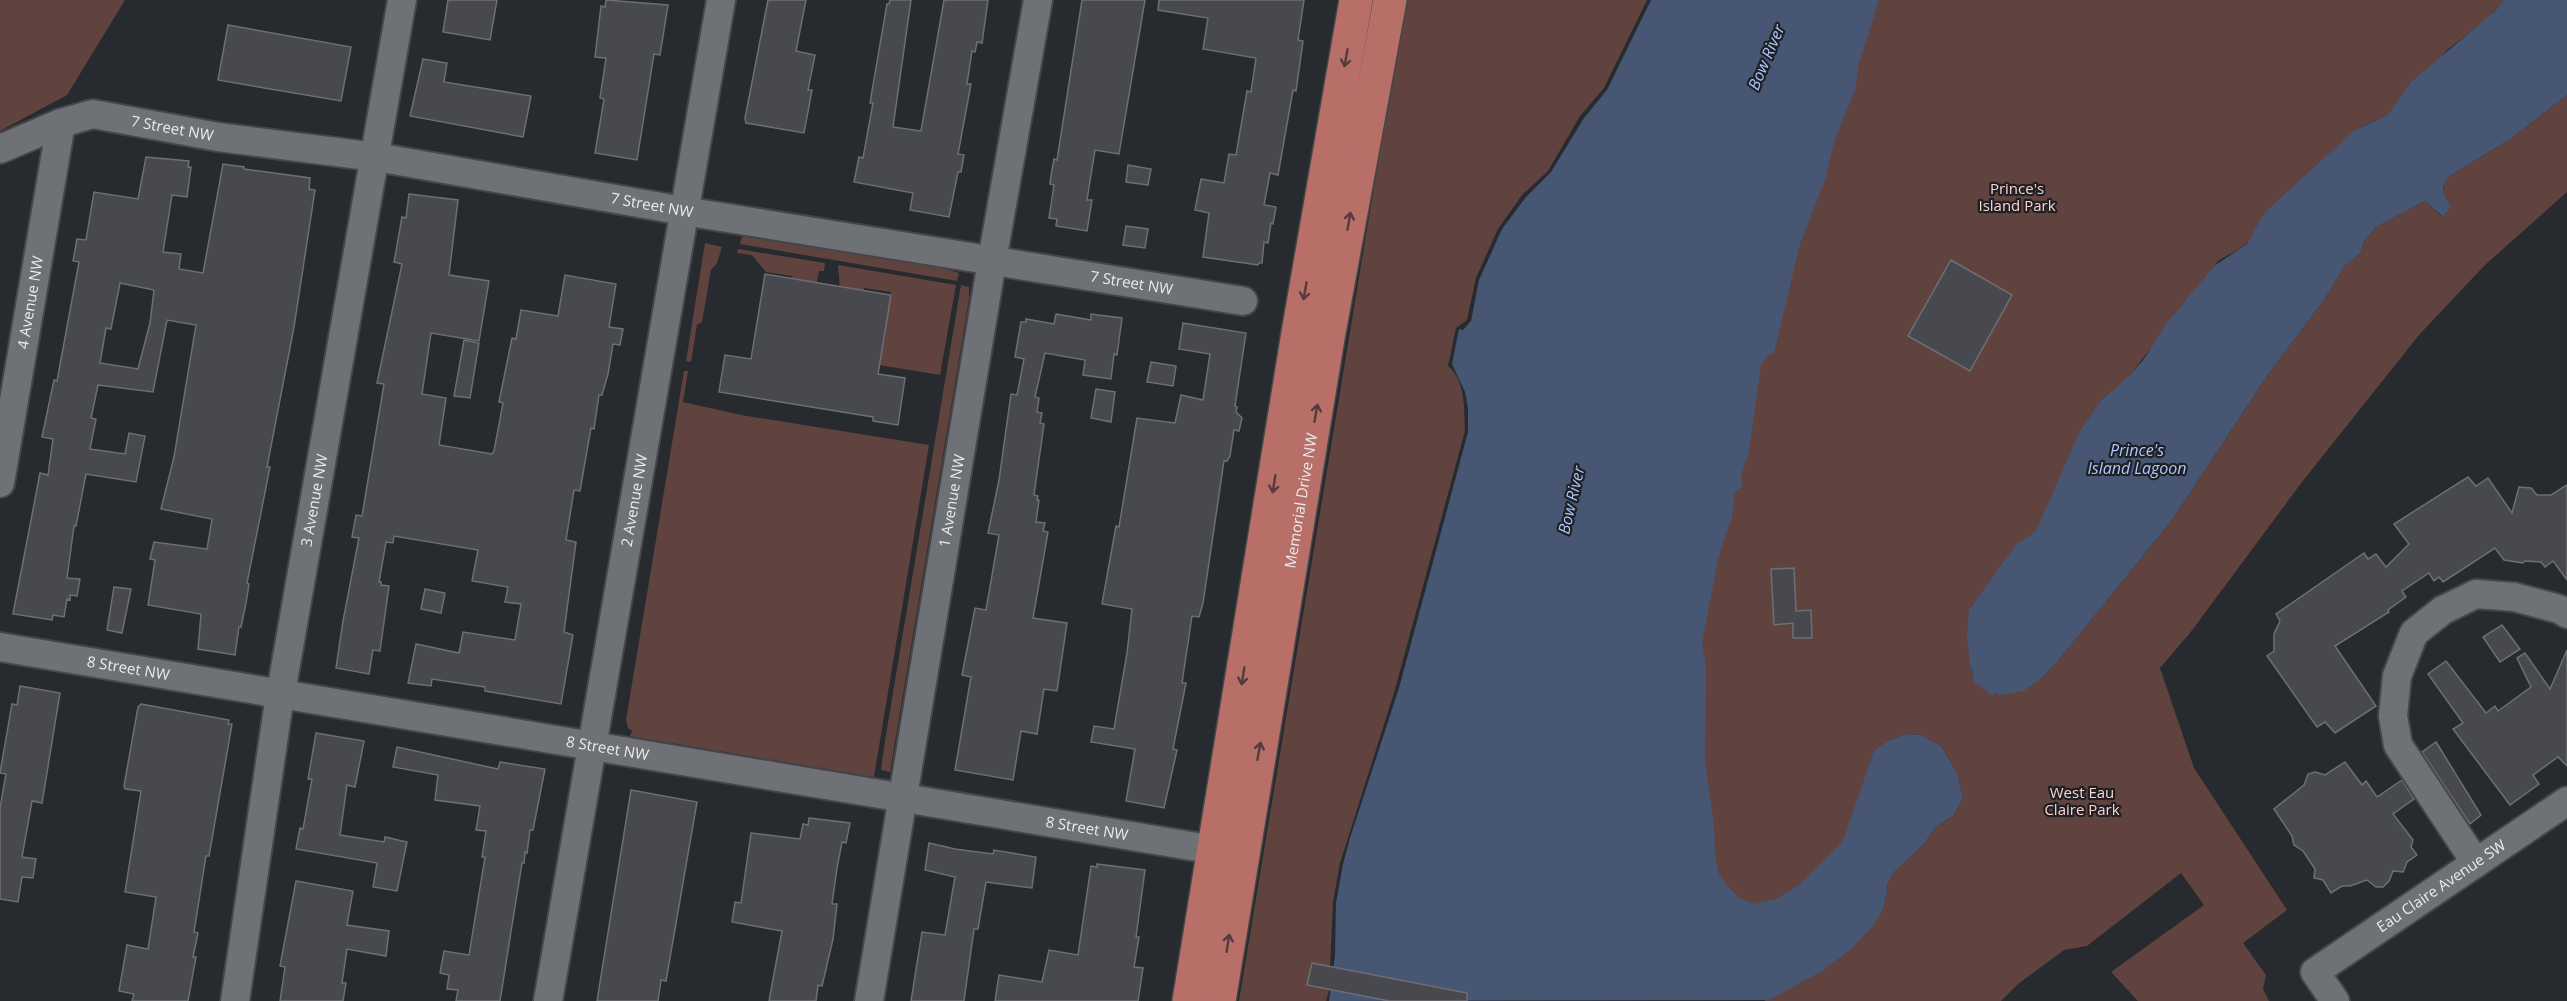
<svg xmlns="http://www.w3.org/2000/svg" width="2567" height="1001" font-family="'Open Sans',sans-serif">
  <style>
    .green { fill: #60433e }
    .water { fill: #475673 }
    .building { fill: #47494e; stroke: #6d6f75; stroke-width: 1.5; fill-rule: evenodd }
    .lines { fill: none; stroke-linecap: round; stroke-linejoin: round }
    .minor-casing { stroke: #44464a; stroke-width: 32 }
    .major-casing { stroke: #44464a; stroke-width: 36 }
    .minor { stroke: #6e7176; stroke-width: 28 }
    .major { stroke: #b76f68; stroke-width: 33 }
    .oneway { stroke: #543c3c }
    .labels { text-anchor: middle; stroke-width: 4.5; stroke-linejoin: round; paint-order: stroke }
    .street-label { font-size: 15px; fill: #eaebee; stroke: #1e2024 }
    .park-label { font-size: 15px; fill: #fdd3cc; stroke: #1e2024 }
    .water-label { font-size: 16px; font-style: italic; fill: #adc8ff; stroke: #1e2024 }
  </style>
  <rect width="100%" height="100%" fill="#272a2e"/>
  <g class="green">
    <path d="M0,0H125L67,95L0,131Z"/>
    <path d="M1405,0H1647L1604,88L1580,116L1548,171L1522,195L1498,229L1476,278L1467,320L1456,328L1448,366C1466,380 1464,411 1465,431L1394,693L1340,863L1333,902L1329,991L1326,1001H1239Z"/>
    <path d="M1872,0H2506L2482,23L2447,50L2389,115L2363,126L2263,215C2256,242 2242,248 2219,260L2096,419L1970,665L1974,677L1995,693L2041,679L2062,656L2172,520L2269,373L2324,300L2344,267L2361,252L2364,241L2376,227L2425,201L2442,217L2444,183L2450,176L2513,137L2567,95V192L2484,266L2419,335L2302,482L2190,633L2160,668L2194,768L2287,910L2243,943L2266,975L2263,989L2269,1001H2138L2111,972L2204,905L2181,873L2087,946L2064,950L2018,984L2001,1001H1764L1821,971L1848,952L1884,908L1888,883L1894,872L1923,845L1936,827L1954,815L1963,797L1957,773L1941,746L1921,735L1905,734L1888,741L1846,851L1812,883L1762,910L1728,898L1711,870L1696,640L1755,364Z"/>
    <path d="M744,235L936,266L959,273L957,281L740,244L741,239Z"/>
    <path d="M705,243L722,247L717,263L711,270L702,322L697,325L691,362L686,361Z"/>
    <path d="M738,249L825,263L824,271H819L816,286L792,281V276L766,272L752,255L737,253Z"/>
    <path d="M838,265L956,285L940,375L879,365L891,292L864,288L863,293L840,289Z"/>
    <path d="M961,285L969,287V299L890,772L881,770L884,747Z"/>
    <path d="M684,371H688L683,402L741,415L929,445L874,777L630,736L632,731L628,728L626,720Z"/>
  </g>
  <g class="water">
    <path d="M1651,0H1879L1858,67L1855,90L1834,142L1825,180L1800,244L1774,353L1768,355L1761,365L1749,452L1741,477L1743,486L1735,492L1732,516L1718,559L1702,643L1706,665L1705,762L1714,824L1715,856L1719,874L1729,888L1740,898L1753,904L1776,899L1800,884L1843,841L1874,751L1888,741L1905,734L1921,735L1941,746L1957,773L1963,797L1954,815L1936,827L1923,845L1894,872L1888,883L1884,908L1872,927L1848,952L1822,971L1769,1000L1329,1001L1335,955L1336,903L1343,864L1350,838L1399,688L1468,432V408L1465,392L1452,364L1459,329L1463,330L1471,321L1479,280L1502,229L1526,197L1551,172L1584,118L1607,90Z"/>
    <path d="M2504,0H2567V95L2513,137L2450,176C2439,188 2443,194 2451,207L2443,217L2425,201L2376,227L2364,241L2361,252L2344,267L2324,300L2269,373L2172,520L2062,656L2041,679L2023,691L2000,695L1995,693L1993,696L1973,681L1974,677L1970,665L1967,636L1969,610L2016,545L2036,531L2080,431L2100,402L2129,376L2144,359L2167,323L2214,266L2247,244L2265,212L2355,130L2388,115L2411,82L2495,11Z"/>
  </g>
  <g class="building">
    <path d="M448,0H497L490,40L443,32Z"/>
    <path d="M606,0L668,5L660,55L654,54L637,160L595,153L604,99L600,98L606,58L595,57L601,6L605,7Z"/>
    <path d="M768,0H806L796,51L815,55L808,90H812L804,133L746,123L745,118Z"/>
    <path d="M890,0H911L893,127L921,131L944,0H988L982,43L977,42L975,52L972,51L967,84H971L958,154L964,155L961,172H958L949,217L910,210L913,193L854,182L859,157L863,158L873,103H870L873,85L887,4H889Z"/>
    <path d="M1082,0H1145L1119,154L1095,150L1087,200H1092L1087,231L1056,226L1057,219L1049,218L1054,185L1050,184L1051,176L1054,159L1057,160Z"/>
    <path d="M1159,0H1304L1298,40L1303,41L1296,91L1293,90L1278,175L1270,173L1264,205L1276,207L1273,224L1271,223L1268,243L1264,242L1262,263H1259L1258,265L1203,257L1209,213L1195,210L1201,179L1224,183L1229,154L1236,155L1247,91L1251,92L1256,58L1203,49L1208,18L1158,10Z"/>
    <path d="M228,25L351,47L341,101L218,80Z"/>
    <path d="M423,59L447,63L444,82L531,96L523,137L410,116Z"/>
    <path d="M146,157L189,161L188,167H191L187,197L172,195L163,252L181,254L179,269L203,273L223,164L244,167V169L310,178L309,189L315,190L294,327L267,467H270L247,583L249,584L246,603L241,627H239L235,655L198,649L201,614L148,605L155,560L150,559L154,542L207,549L212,519L161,509L174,457L196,325L167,320L153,392L98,385L91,418L96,419L90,449L125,454L129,433L145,436L136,482L86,474L76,526H74L67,578L80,579L77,596L70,595V600L67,599L64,617L53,615L52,620L13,614L40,473L48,475L53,439L42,437L54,380L57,381L79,262L73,261L77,239L86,240L94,192L138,199ZM120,283L154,290L150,323L138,369L100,363L106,328L111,329Z"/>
    <path d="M1128,165L1151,169L1148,185L1126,182Z"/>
    <path d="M409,194L458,200L449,275L489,281L479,341L431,333L422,394L446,398L439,445L492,454L494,451L503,403L499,402L512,338L516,339L521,310L558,316L565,275L616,284L609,327L623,329L620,345L613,344L608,374L602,395H599L594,429L591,428L580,491L574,490L566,540L576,542L564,632L573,635L561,704L485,691V687L432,679L431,686L408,683L416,644L459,653L463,632L515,640L521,604L505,602L508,587L472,581L478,550L394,536L393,543L386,542L379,582H381V585L389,586L380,651L373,650L369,674L336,668L343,621L359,538L352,537L356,515L362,516L384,384L377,383L402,264L394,262L402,217L406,218Z"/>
    <path d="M1126,226L1148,229L1145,248L1123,245Z"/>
    <path d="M1951,260L2012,295L1970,371L1908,336Z"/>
    <path d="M765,274L891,295L878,374L905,378L898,425L873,421V417L719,392L725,355L751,359Z"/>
    <path d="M1056,314L1091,320V314L1122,318L1117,355L1114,354L1111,379L1083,375L1085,360L1045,353L1035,397L1039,398L1037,412L1042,413L1040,423L1044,424L1034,495L1038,496L1037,500H1039L1036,522L1045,523L1043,531L1048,532L1033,618L1067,623L1057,691L1044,689L1037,734L1021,731L1013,780L955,770L971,677L962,675L975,608L986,610L999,535L988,533L999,480L1011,394L1017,395L1024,359L1015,357L1021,322H1026V319L1054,324Z"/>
    <path d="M1183,323L1246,333L1235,406L1237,407L1236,412L1242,418L1239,431L1234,430L1230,456L1227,461H1224L1203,603L1199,617L1192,616L1182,683H1186L1173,749L1177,750L1164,808L1126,801L1135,749L1091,742L1094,726L1114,729L1127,653L1132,609L1102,604L1116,526L1119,527L1137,418L1175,423L1181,395L1203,400L1210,354L1179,349Z"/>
    <path d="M464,340L479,343L470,398L454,396Z"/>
    <path d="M1151,362L1176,366L1173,386L1147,382Z"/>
    <path d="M1096,389L1115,392L1111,422L1091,418Z"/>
    <path d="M2468,477L2476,486L2488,478L2512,513L2519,487L2531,488L2537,495H2551L2567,485V580L2553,561L2545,567L2541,562L2525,561L2523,563L2504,560L2495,548L2443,582L2439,577L2434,581L2429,573L2402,591L2406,597L2388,610L2389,612L2335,646L2376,706L2335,733L2325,722L2317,727L2267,656L2274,651V634L2280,621L2276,614L2364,553L2368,559L2376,554L2386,567L2409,544L2394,524Z"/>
    <path d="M1794,568L1796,611L1811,610L1812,638H1793V623L1774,625L1771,569Z"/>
    <path d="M114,587L131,589L122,633L107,630Z"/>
    <path d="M425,589L445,593L441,613L421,609Z"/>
    <path d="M2502,625L2520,649L2500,662L2483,637Z"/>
    <path d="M2567,650V766L2558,757L2533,775L2539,784L2510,805L2453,729L2463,723L2428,674L2446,661L2486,713L2495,706L2498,711L2531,687L2517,658L2525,653L2550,689Z"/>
    <path d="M20,686L60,693L42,803L32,801L22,857L36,859L33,878L22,877L18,902L0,899V808L6,774L0,773L12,704L17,705Z"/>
    <path d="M141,704L229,720L228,724H232L209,856H206L194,932L198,933L193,957H196L188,1001H132L134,994L119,991L127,945L148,949L156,897L125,892L141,791L125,789L124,786L138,707Z"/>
    <path d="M316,733L364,741L355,787L347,785L340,835L384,842L385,837L407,842L397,891L373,887L377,863L296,849L300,828L303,829L312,779H308Z"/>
    <path d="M2436,742L2481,815L2470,824L2422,752Z"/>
    <path d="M397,747L498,769L500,762L545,769L533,830H530L527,853L525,852L524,863H522L500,1001H456L458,990L447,989L449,975L440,973L444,951L469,955L485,857H482L486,831L476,830L480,806L435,800L438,775L393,767Z"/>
    <path d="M2345,762L2362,785L2366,781L2377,797L2402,780L2414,799L2393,814L2413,840L2411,847L2417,855L2407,862L2403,872L2393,871L2389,881L2383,887H2376L2367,880L2350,886H2342L2331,893L2323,880L2314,878L2315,869L2303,851L2294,845L2292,836L2274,809L2304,785L2308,774L2315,772L2325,775Z"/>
    <path d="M631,790L697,802L666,981L661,980L658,1001H597Z"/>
    <path d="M809,818L850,823L846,843L842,842L837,868L832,904H837L833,939L822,986L818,985L816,1001H769L782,931L732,922L735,902L741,903L751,833L800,839L803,824L808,825Z"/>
    <path d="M929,843L955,849L993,854L994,850L1036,857L1032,888L986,882L978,929H974L964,1001H911L922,932L945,935L955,877L925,870Z"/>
    <path d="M1097,864L1145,870L1136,937H1139L1134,967L1143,968L1138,1001H995L999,975L1042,982L1049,950L1078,955L1091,866L1097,867Z"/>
    <path d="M296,881L353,891L347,925L389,931L386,956L347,949L342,983H346L343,1001H280L285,967L280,966Z"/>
    <path d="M1312,963L1467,993V1001H1389L1307,985Z"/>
  </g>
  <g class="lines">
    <g class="minor-casing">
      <g id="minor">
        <path id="s1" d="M0,149L61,123L93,114L218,137L376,157L684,211L1243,301"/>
        <path id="s2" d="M0,483L61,123"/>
        <path id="s3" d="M0,647L1215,850"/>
        <path d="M2476,863L2398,745L2393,716L2397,676L2414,633L2443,610L2476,594L2514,597L2559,609L2567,614"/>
        <path id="s4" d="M235,1001L277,715L402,0"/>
        <path id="s5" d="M548,1001L721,0"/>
        <path id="s6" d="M869,1001L992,261L1038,0"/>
        <path id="s7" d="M2335,1001L2315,972L2567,801"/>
      </g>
    </g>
    <g class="major-casing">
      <g id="major">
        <path d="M1189,1001L1298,333L1356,0"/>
        <path id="s8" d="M1219,1001L1328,338L1390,0"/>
      </g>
    </g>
    <use href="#minor" class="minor"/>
    <use href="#major" class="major"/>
  </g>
  <defs><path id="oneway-shaft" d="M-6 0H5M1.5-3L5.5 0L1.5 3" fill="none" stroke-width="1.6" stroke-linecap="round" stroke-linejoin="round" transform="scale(1.5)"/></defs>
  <g class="oneway">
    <use href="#oneway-shaft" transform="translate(1346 58) rotate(100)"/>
    <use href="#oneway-shaft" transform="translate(1349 221) rotate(-80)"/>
    <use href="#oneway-shaft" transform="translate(1305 291) rotate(100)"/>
    <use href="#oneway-shaft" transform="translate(1316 413) rotate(-80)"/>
    <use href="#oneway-shaft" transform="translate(1274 484) rotate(99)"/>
    <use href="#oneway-shaft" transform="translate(1243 676) rotate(99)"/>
    <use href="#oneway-shaft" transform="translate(1259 751) rotate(-80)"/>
    <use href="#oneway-shaft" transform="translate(1228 943) rotate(-81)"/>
  </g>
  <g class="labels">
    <g class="street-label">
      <text dy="5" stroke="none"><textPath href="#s1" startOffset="180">7 Street NW</textPath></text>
      <text dy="5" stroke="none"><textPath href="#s1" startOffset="666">7 Street NW</textPath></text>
      <text dy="5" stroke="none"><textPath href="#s1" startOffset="1152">7 Street NW</textPath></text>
      <text dy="5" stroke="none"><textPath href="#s2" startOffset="183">4 Avenue NW</textPath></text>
      <text dy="5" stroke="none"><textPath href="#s4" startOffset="507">3 Avenue NW</textPath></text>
      <text dy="5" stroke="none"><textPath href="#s5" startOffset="508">2 Avenue NW</textPath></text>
      <text dy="5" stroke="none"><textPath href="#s6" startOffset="507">1 Avenue NW</textPath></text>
      <text dy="5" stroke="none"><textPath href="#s8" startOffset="507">Memorial Drive NW</textPath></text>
      <text dy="5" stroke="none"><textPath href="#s3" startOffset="130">8 Street NW</textPath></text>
      <text dy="5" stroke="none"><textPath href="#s3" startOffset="616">8 Street NW</textPath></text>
      <text dy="5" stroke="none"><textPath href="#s3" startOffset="1102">8 Street NW</textPath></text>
      <text dy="5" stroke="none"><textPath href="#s7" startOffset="188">Eau Claire Avenue SW</textPath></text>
    </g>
    <g class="park-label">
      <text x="2017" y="194">Prince's<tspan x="2017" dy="17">Island Park</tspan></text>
      <text x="2082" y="798">West Eau<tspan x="2082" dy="17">Claire Park</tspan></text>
    </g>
    <g class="water-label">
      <text transform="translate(1766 57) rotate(-67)" y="6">Bow River</text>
      <text x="2137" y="456">Prince's<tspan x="2137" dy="18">Island Lagoon</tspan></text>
      <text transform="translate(1571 500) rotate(-77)" y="6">Bow River</text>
    </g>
  </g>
</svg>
